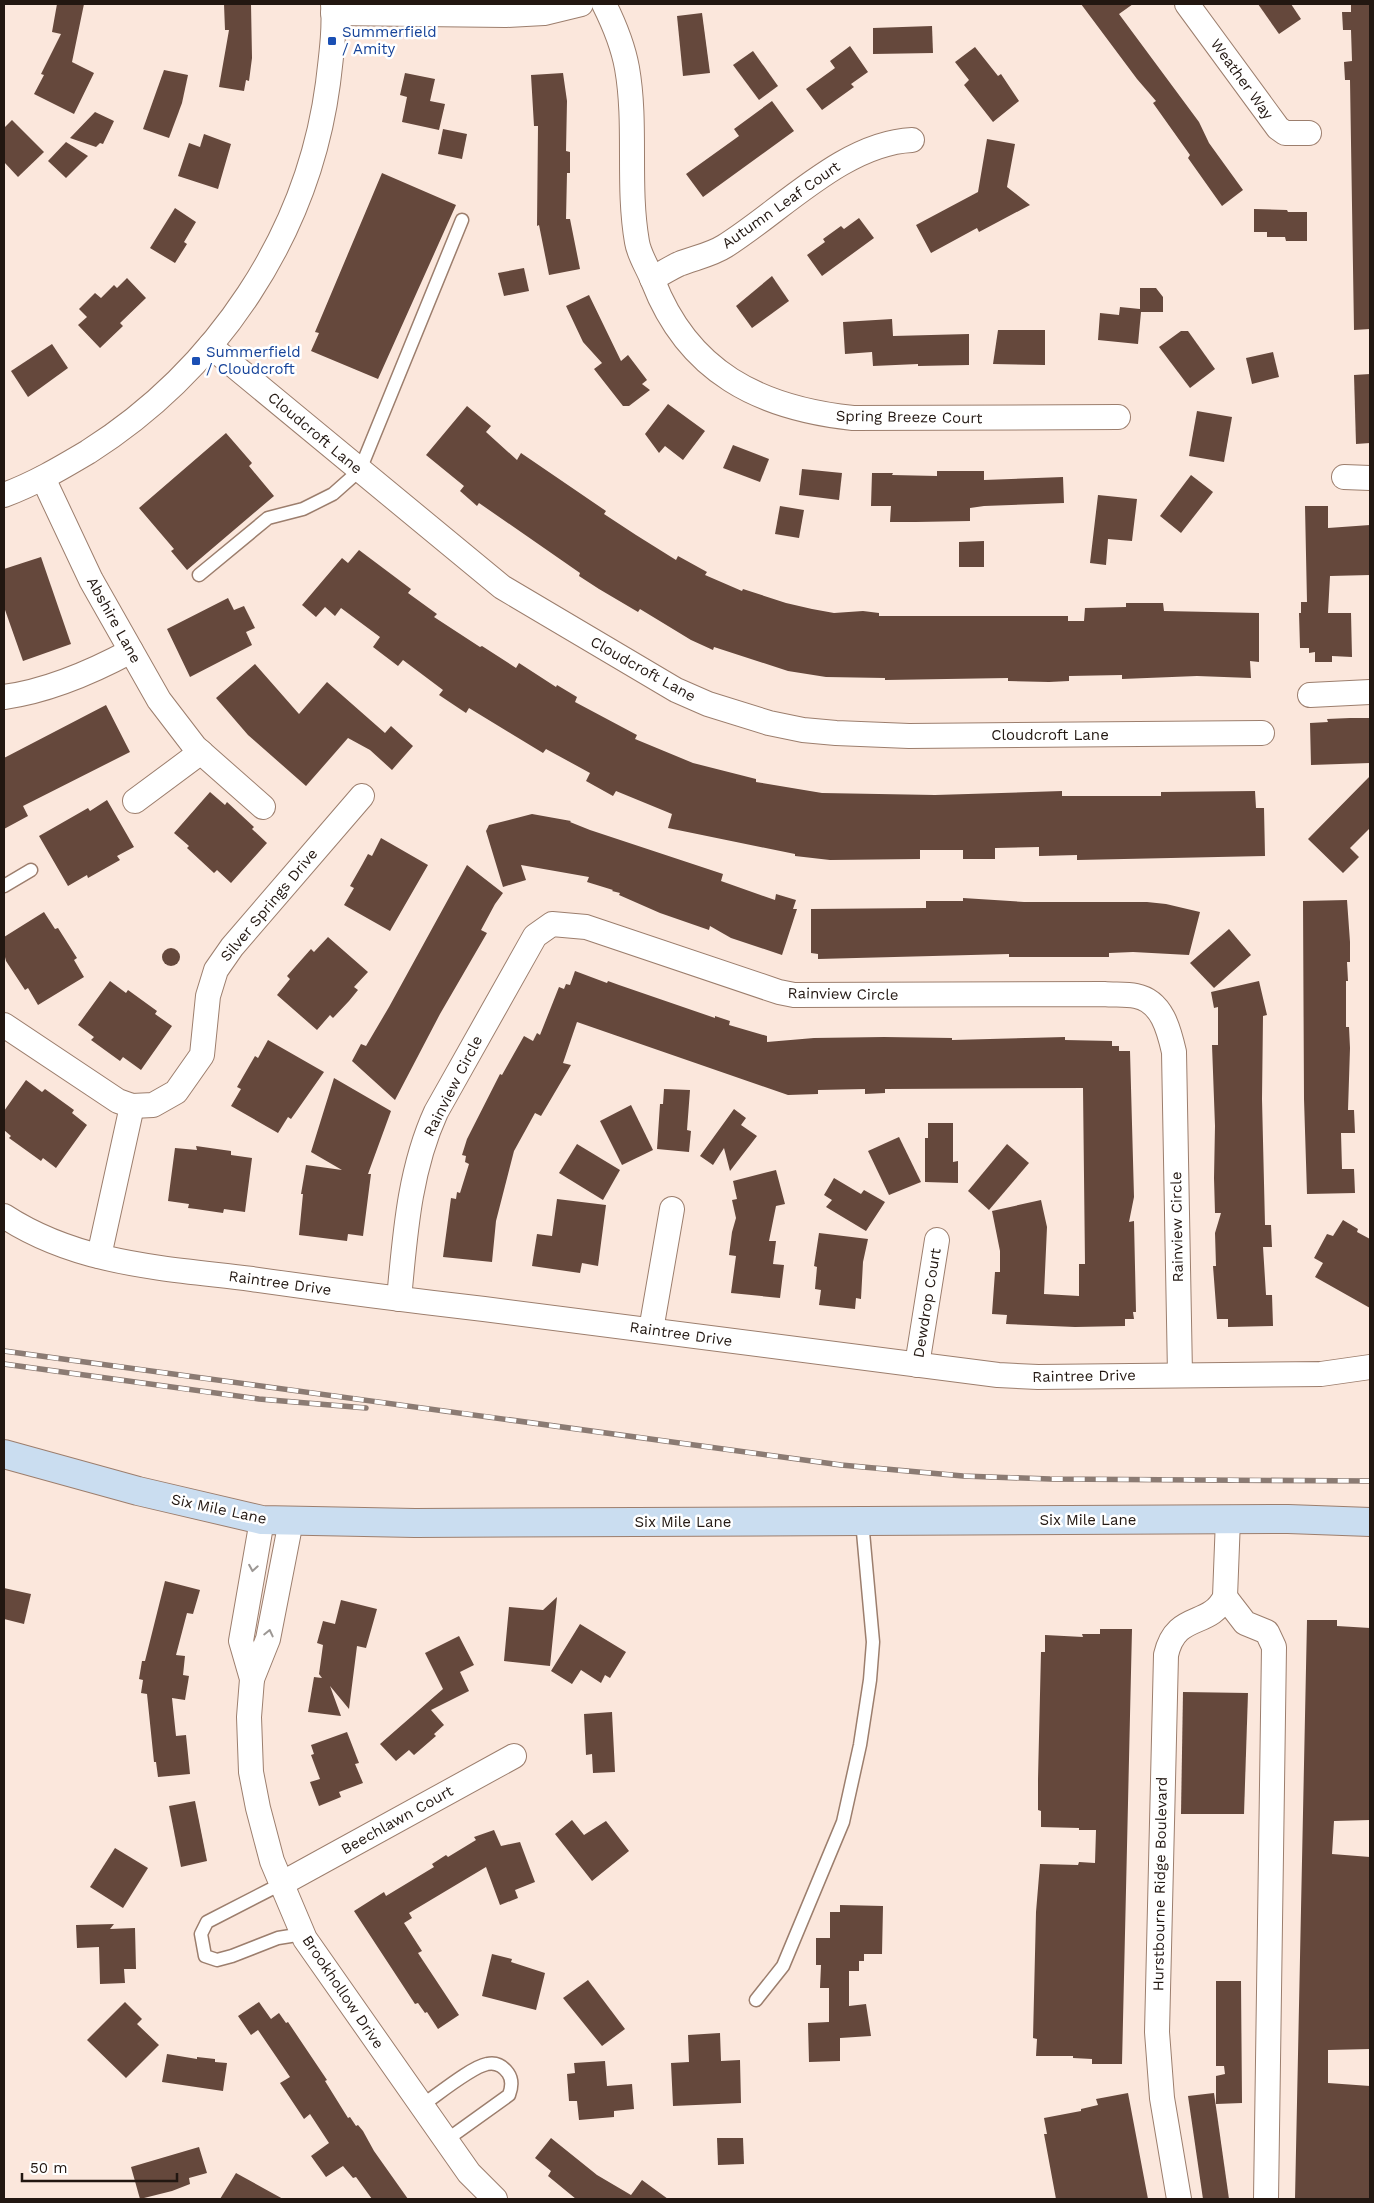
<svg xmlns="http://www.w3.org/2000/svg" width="1374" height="2203" font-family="'Work Sans',sans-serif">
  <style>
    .building { fill: #65483c }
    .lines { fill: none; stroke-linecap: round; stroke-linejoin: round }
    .lane-casing { stroke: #9c7e6d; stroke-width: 15 }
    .street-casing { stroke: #9c7e6d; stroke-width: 26 }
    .secondary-casing { stroke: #9c7e6d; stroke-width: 30 }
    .lane { stroke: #fff; stroke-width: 12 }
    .street { stroke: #fff; stroke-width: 24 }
    .secondary { stroke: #caddf0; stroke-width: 28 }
    .rail-casing { stroke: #8b7b73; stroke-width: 5.5 }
    .rail { stroke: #fff; stroke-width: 4; stroke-dasharray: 11; stroke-linecap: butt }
    .oneway { stroke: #9c9794 }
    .transit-dot { fill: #1a4fb4; stroke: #fff; stroke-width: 2 }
    .labels { text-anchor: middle; stroke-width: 5; stroke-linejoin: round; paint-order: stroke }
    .transit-label { font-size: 15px; fill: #164399; stroke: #fff; text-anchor: start }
    .street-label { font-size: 15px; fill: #221711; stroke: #fff }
  </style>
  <rect width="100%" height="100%" fill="#fbe7dc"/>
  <g class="building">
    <path d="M57,4H84L72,62L94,73L74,114L34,94L44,75L41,74L61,34L52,32Z"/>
    <path d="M224,4H251L252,58L249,81L246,80L244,91L219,87L229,30H225Z"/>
    <path d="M1081,4H1133L1119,14L1199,122L1209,143L1243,190L1222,206L1188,158L1190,155L1153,103L1156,101L1137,79Z"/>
    <path d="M1258,4H1291L1301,19L1279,34Z"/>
    <path d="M1351,4H1370V329L1354,330L1350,80H1345L1344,62L1352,61L1351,30H1343L1342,12H1351Z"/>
    <path d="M702,13L710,73L683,76L677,16Z"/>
    <path d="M932,26L933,53L873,54V28Z"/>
    <path d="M850,46L868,72L851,84L854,87L822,110L806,89L835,68L830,61Z"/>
    <path d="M975,47L998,76L1001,74L1019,101L993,122L964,85L969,80L955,62Z"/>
    <path d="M753,51L778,86L759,100L733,65Z"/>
    <path d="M164,70L188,75L182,103L169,138L143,129Z"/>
    <path d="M405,73L435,79L430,101L445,104L439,130L402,122L407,97L400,95Z"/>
    <path d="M563,73L567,101L566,151L570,152V173H567L566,219H570L580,269L549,275L539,225L537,226L538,126H534L531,75Z"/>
    <path d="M772,101L794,131L703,197L686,174L739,136L734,129Z"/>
    <path d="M95,112L114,121L103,144L100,143L96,147L70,138Z"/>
    <path d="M12,120L44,152L18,177L4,162V128Z"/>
    <path d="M443,129L467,134L462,159L438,154Z"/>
    <path d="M204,134L231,144L218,189L178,176L189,143L200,147Z"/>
    <path d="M987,139L1015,144L1007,187L1030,205L979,232L977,228L931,253L916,225L978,192Z"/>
    <path d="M66,142L88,156L66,178L48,161Z"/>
    <path d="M382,173L456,205L378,379L311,351L319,333L315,332Z"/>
    <path d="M175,208L196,222L184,242L187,244L175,263L150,248Z"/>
    <path d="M1254,209L1287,210L1288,212H1307V241H1286L1285,237H1267V232H1254Z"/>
    <path d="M859,218L874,238L822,276L807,255L825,242L823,239L841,226L844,229Z"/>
    <path d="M524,268L529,291L504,296L498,273Z"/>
    <path d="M772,276L789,301L752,328L736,306Z"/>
    <path d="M127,278L146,298L120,323L123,326L100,348L78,325L87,317L79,309L95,293L101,298L114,285L117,288Z"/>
    <path d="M1140,288H1156L1163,297V312H1141L1138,344L1098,340L1100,313L1119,315L1120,307L1140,309Z"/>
    <path d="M589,295L621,361L628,355L647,380L642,384L650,390L629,406H623L594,369L602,363L583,342L566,306Z"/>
    <path d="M892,319L893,336L969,334V365L918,366V364L873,366L872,352L845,354L843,322Z"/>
    <path d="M998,330H1045V365L993,364Z"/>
    <path d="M1181,331H1188L1215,369L1190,388L1159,347Z"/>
    <path d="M52,344L68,368L28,397L11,371Z"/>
    <path d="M1273,352L1279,377L1252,384L1246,358Z"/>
    <path d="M1370,374V443L1356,444L1354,375Z"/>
    <path d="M668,404L705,431L683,460L665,446L659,453L645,434Z"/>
    <path d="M467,406L491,426L486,432L517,460L521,453L606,511L604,514L636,535L676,560L678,556L707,572L705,575L742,591L743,589L786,603L812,609L834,613L863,611L879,613V616H1068V621H1084L1085,608L1126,607V603H1163L1164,611L1259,613V662L1250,661L1251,678L1197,676L1122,679V675L1069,676V681L1049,682L1008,681V678L885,680V678L826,677L788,671L714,647L713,650L691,640L640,609L638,612L599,589L579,576L580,573L479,503L477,506L460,491L464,486L426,455Z"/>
    <path d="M1197,411L1232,417L1224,462L1189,456Z"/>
    <path d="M226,433L252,463L249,466L274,496L187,570L171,551L174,549L139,508Z"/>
    <path d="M733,445L769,459L760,482L723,468Z"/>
    <path d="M802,469L842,473L839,500L799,495Z"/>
    <path d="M937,471H984V480L1063,477L1064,503L984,506L970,508V521L916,522H890L891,506H871L872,473H893L892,475L937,476Z"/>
    <path d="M1191,475L1213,492L1181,533L1160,516Z"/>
    <path d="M1098,495L1137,499L1132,541L1108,539L1106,565L1090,563Z"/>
    <path d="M780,506L804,510L799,538L775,534Z"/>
    <path d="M1305,506H1328V528L1370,525V575L1330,576L1328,613H1351L1352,657L1332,656V662H1315V652L1309,653V648H1300L1299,613H1301V602H1307Z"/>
    <path d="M984,541V567H959V542Z"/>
    <path d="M359,550L411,589L408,593L437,614L434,617L480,647L482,646L516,668L519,663L556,687L557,685L577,697L575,702L637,735L635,739L693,763L756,779V782L822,793L935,795L1062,791V796H1161V792L1255,791L1256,808H1264L1265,856L1077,860V855L1039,856V847L995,848V859H963V850H920V859L830,860L795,856V854L668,828L672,814L616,791L613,796L586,781L590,773L546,749L543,753L469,708L466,713L439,695L443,690L403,660L398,666L373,647L380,637L341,608L335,616L325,607L316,617L302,605L342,558L348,563Z"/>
    <path d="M41,557L71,644L23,661L4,607V569Z"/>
    <path d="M228,598L234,610L244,606L255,628L246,632L252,645L190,677L167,629Z"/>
    <path d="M255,664L299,714L327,682L385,733L391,726L413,746L392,770L370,750L348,738L306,786L248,735L216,698Z"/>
    <path d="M106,705L130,752L23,806L28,816L4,829V758Z"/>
    <path d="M1350,718H1370V763L1311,765L1310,723L1328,722L1327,719Z"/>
    <path d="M1370,776V828L1350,848L1359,857L1343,873L1308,839Z"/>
    <path d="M210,792L225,805L227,802L254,827L252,829L267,843L231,883L217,870L214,873L187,848L189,846L174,833Z"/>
    <path d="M107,800L134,847L117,856L120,860L88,878L87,875L68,886L39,836L88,808L90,811Z"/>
    <path d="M532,814L571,821L570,822L590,830L723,874L721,881L775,900L776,894L796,900L793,909H797L782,955L731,938L710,926L709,930L660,913L619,895L620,893L612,891L613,890L587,882L589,877L521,865L526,880L503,887L486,831L489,825Z"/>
    <path d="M381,838L428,865L390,931L344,905L354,888L350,886L362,865L368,854L372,856Z"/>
    <path d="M467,865L503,893L495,904L481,930L487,933L440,1014L395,1100L352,1061L361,1044L366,1046L389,1007Z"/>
    <path d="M963,898L1024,902H1147L1166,904L1200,912L1189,955L1133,952L1109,953V957H1009V954L818,959V954L811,953V909L926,908V901H963Z"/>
    <path d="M1347,900L1350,942V962H1347L1348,981H1346V1027H1349L1350,1048L1348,1110H1354L1355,1133H1341L1342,1169H1354L1355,1193L1307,1194L1304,1099L1303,901Z"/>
    <path d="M44,912L55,929L58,928L77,958L74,960L84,977L38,1005L28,988L25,990L6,961L4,953V937Z"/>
    <path d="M1229,929L1251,955L1214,988L1190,963Z"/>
    <path d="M328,937L368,972L354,987L358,990L349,1001L333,1018L330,1015L317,1030L277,995L290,979L287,976L311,949L314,952Z"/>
    <circle cx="171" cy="957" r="9"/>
    <path d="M575,971L607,983L608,981L619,985L715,1018V1016L730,1021L729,1025L767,1036V1042L814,1038L884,1037L952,1038V1040L1065,1037V1040L1112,1041V1046H1119V1051H1130L1134,1197L1129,1222L1134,1221L1136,1312H1133L1134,1319H1125V1326L1075,1327L1006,1324L1007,1315L992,1314L995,1272H1000V1251L992,1211L1041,1200L1047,1227L1044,1294L1079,1296V1264H1085L1083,1088L885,1089V1093L865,1094V1089L818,1090V1094L788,1095L577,1022L563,1063L571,1065L541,1116L535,1113L514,1151L496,1221L492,1262L443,1257L451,1198L456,1199L457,1192L460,1193L469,1164L465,1162L466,1156L462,1155L467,1139L500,1074L502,1075L524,1036L533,1041L537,1033L540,1035L559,987L564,989L566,984L570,985Z"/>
    <path d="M110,981L126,993L128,990L157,1011L155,1014L172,1026L141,1070L123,1057L120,1061L91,1040L94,1037L78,1025Z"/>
    <path d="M1259,981L1267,1015L1263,1016L1262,1099L1265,1225H1271L1272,1247H1263L1266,1295H1272L1273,1326L1228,1327V1319H1217L1213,1266H1216L1215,1233L1221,1213H1215L1214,1178L1215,1126L1212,1045H1218V1007L1214,1008L1211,992Z"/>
    <path d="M268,1040L324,1072L291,1119L288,1117L278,1133L231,1106L241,1089L237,1087L255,1056L258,1058Z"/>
    <path d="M334,1078L391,1111L368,1174H371L363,1236L348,1234L347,1241L299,1235L303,1194H301L306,1165L342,1170L311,1152Z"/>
    <path d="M26,1080L42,1092L45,1089L74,1110L72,1113L87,1125L56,1168L43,1158L41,1161L9,1138L11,1136L4,1130V1111Z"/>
    <path d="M664,1089L690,1090L687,1130L691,1131L689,1152L657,1149L660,1104H663Z"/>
    <path d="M631,1105L653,1150L622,1165L600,1121Z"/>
    <path d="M734,1109L746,1118L741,1125L757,1136L730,1171L724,1148L713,1165L700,1156Z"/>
    <path d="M928,1123H953V1162L958,1161V1183L925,1182V1138H928Z"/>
    <path d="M899,1137L921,1182L889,1195L868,1151Z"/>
    <path d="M577,1144L620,1170L603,1200L559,1173Z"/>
    <path d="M1007,1144L1029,1163L989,1210L968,1191Z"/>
    <path d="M196,1146L231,1151V1155L252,1158L245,1212L224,1209L223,1213L196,1209L188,1208L189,1204L168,1201L175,1148L197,1150Z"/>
    <path d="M776,1170L785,1204L776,1206L769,1241H776L773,1264L784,1265L780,1298L731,1293L736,1256L729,1255L732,1232L736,1218L732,1200L737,1199L733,1181Z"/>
    <path d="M834,1178L861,1194L864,1190L885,1202L866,1231L826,1207L832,1200L824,1195Z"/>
    <path d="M557,1199L606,1205L598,1266L582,1263L580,1273L532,1266L537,1234L552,1236Z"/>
    <path d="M1343,1220L1358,1229L1357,1232L1370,1239V1308L1315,1277L1323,1263L1314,1258L1327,1234L1333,1236Z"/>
    <path d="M819,1233L868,1239L863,1262L861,1299L856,1298L855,1309L819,1305L821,1290L815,1289L817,1267L814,1266Z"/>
    <path d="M165,1581L200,1590L193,1614L187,1613L176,1655L185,1656L183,1675L189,1676L185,1700L172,1698L176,1736L186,1735L190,1774L158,1777L156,1762H154L147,1694L141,1693L143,1680L139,1679L142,1661H145Z"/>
    <path d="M4,1588L31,1594L24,1624L4,1619Z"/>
    <path d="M557,1597L550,1666L504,1661L509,1607L543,1610Z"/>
    <path d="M341,1600L377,1609L366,1648L357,1646L349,1709L330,1686L341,1716L308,1712L314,1677L322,1678L319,1674L323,1645L317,1643L323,1621L335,1624Z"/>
    <path d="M1307,1620H1337V1626L1370,1628V1820L1334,1821L1332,1854L1370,1857V2049L1328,2050V2083L1370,2086V2199H1295Z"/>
    <path d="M580,1624L626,1652L610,1678L605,1675L601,1683L581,1670L572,1684L551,1671Z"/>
    <path d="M1100,1629H1132L1122,2064H1092V2059L1073,2058V2056H1036L1037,2039L1033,2038L1036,1912L1040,1864L1078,1865L1079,1862L1095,1863L1096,1830H1079V1828L1041,1827V1811L1038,1810V1779L1041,1652H1045V1635L1083,1637L1082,1634H1100Z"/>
    <path d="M459,1636L474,1665L460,1672L469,1691L431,1710L444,1725L434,1734L436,1736L414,1755L409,1750L396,1761L380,1744L443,1689L425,1653Z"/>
    <path d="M1183,1692L1248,1693L1244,1814H1181Z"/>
    <path d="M612,1712L615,1772L593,1773L592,1754L586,1755L584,1714Z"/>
    <path d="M347,1732L359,1763L355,1764L363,1783L339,1792L341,1797L319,1806L310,1782L320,1779L311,1755L314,1754L311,1745Z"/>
    <path d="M195,1801L207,1861L181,1867L169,1806Z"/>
    <path d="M572,1820L584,1835L606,1821L629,1851L592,1881L555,1834Z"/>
    <path d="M494,1830L501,1846L520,1842L535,1882L515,1890L518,1898L500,1905L486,1867L409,1913L412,1918L404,1923L422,1951L418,1953L459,2015L438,2029L427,2012L425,2013L418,2003L415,2004L354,1911L384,1892L386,1896L434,1867L432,1864L446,1855L448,1857L476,1840L474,1837Z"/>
    <path d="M115,1848L148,1868L123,1908L90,1887Z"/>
    <path d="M840,1905L883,1906L882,1954H864V1961H859V1971H849V2006L866,2004L871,2036L840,2038V2061L809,2062L808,2023L829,2022V1988H820L821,1965H816V1938H830V1912H840Z"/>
    <path d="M114,1924L110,1929L135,1928L136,1969H124L125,1983L100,1984L99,1947L77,1948L76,1925Z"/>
    <path d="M492,1954L512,1959L511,1962L545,1973L536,2010L482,1996Z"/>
    <path d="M588,1980L625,2029L602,2046L563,1998Z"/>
    <path d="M1216,1981H1241L1242,2103L1216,2104V2076L1225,2074L1224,2066H1216Z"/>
    <path d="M125,2002L142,2019L137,2024L159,2045L126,2078L87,2040Z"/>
    <path d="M259,2002L271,2019L279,2013L286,2023L288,2022L327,2080L325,2081L348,2118L350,2117L356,2126L358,2125L363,2131L374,2151L408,2199H372L356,2177L353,2178L343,2166L326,2177L311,2156L329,2143L310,2114L304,2119L280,2083L290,2077L258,2030L251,2035L238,2016Z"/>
    <path d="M720,2033L721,2061L740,2060L741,2103L673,2106L671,2063L689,2062L688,2035Z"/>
    <path d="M167,2054L197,2059V2057L215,2059V2062L227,2063L223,2091L162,2082Z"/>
    <path d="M605,2061L607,2086L632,2084L634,2109L614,2111V2117L579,2120L577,2101H569L567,2074L575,2073L574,2063Z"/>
    <path d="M1128,2093L1148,2199H1056L1044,2134H1047L1044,2118L1081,2111V2109L1098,2105L1096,2099Z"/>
    <path d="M1214,2093L1229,2199H1203L1188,2096Z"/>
    <path d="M551,2138L597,2175L631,2195L642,2180L668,2199H576L548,2176L551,2171L535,2158Z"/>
    <path d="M717,2138H743L744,2164L718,2165Z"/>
    <path d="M199,2147L207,2173L189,2178L190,2184L172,2191L140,2199L131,2167Z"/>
    <path d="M236,2173L283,2199H220Z"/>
  </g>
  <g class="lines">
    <g class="lane-casing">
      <g id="lane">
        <path d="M199,575L268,518L303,509L333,494L360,470L462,220"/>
        <path d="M4,886L31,870"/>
        <path d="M281,1884L207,1922L201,1934L205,1956L217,1960L232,1956L278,1938L303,1934"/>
        <path d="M756,2000L783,1966L843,1822L860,1745L870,1680L873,1642L862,1521"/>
        <path d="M421,2106C436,2096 471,2067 487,2064C496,2062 503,2066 508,2073C513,2080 512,2087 509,2095L445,2141"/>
      </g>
    </g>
    <g class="street-casing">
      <g id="street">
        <path d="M604,4C614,24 623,46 627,68C637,125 627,185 637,242C639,255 648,268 653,281C688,372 759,408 853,418L1118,417"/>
        <path d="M1187,4L1278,128L1285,133H1309"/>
        <path d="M333,13L506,15L544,13L581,4"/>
        <path d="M652,279C661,274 670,268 679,264C694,258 711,255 725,246C781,211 844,143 912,140"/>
        <path d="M210,346L502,587L676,690L708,704L769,723L803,730L836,733L909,736L1262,733"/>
        <path d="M1344,477L1370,478"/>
        <path d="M43,478L91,580L159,700L195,747L263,807"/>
        <path d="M4,495C34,484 61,468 88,452C217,370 308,235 328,83C331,57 335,30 333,4"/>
        <path d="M1310,695L1370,692"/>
        <path d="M4,697C48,691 92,672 131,651"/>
        <path d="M135,801L201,752"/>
        <path d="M4,1025L118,1101L132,1106L153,1105L176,1092L202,1055L208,996L216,970L232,947L362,796"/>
        <path d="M4,1216C79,1265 165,1268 252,1279C329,1290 406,1300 484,1309C655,1330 826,1354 998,1375L1038,1377L1321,1374L1370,1367"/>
        <path d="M99,1256L132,1106"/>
        <path d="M399,1299C405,1236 409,1171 436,1112L535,936L552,924L586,927L779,992L794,995L1104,994C1114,995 1126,994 1136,996C1162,1001 1169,1030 1174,1052L1180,1374"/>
        <path d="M651,1330L672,1209"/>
        <path d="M917,1365L937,1240"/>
        <path d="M262,1520L241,1641L252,1679L249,1717L251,1772L258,1808L272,1861L305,1939L469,2173L495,2199"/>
        <path d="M1225,1597L1245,1623L1267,1632L1274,1647L1266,2199"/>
        <path d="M252,1679L268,1639L291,1521"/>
        <path d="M281,1884L514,1756"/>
        <path d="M1179,2199L1162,2098L1157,2032L1166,1655C1176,1611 1209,1629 1225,1597L1228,1519"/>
      </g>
    </g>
    <g class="secondary-casing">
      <path id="secondary" d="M4,1454L138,1491L262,1520L415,1523L1288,1519L1370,1522"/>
    </g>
    <use href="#lane" class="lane"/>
    <use href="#street" class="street"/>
    <use href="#secondary" class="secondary"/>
    <g class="rail-casing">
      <g id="rail">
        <path d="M4,1351L841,1465L963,1476L1050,1479L1370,1481"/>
        <path d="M4,1364L259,1399L366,1408"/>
      </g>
    </g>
    <use href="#rail" class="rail"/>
  </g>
  <defs><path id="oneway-chevron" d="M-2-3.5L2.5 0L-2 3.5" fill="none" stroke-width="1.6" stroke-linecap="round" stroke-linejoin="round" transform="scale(1.25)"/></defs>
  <g class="oneway">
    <use href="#oneway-chevron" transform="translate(253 1568) rotate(100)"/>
    <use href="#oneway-chevron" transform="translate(269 1633) rotate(-77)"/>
  </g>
  <g class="transit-dot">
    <rect x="327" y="36" width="10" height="10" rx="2.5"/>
    <rect x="191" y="356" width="10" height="10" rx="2.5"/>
  </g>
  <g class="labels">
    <g class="transit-label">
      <text x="342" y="37">Summerfield<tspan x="342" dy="17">/ Amity</tspan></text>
      <text x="206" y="357">Summerfield<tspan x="206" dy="17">/ Cloudcroft</tspan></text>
    </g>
    <g class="street-label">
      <text transform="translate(1242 79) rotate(54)" y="5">Weather Way</text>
      <text transform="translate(781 205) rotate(-35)" y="5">Autumn Leaf Court</text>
      <text transform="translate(909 417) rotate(1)" y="5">Spring Breeze Court</text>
      <text transform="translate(315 433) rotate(40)" y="5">Cloudcroft Lane</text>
      <text transform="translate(114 620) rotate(61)" y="5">Abshire Lane</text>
      <text transform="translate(643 669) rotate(29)" y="5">Cloudcroft Lane</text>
      <text x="1050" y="740">Cloudcroft Lane</text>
      <text transform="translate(269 905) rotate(-50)" y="5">Silver Springs Drive</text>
      <text transform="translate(843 994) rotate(1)" y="5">Rainview Circle</text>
      <text transform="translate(453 1086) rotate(-63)" y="5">Rainview Circle</text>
      <text transform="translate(1177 1227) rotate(-91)" y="5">Rainview Circle</text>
      <text transform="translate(280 1283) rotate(8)" y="5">Raintree Drive</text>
      <text transform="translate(927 1303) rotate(-81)" y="5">Dewdrop Court</text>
      <text transform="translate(681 1334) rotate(8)" y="5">Raintree Drive</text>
      <text transform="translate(1084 1376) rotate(-1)" y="5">Raintree Drive</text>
      <text transform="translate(219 1509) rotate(12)" y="5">Six Mile Lane</text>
      <text x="1088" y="1525">Six Mile Lane</text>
      <text x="683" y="1527">Six Mile Lane</text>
      <text transform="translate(397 1820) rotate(-29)" y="5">Beechlawn Court</text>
      <text transform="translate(1160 1884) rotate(-89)" y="5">Hurstbourne Ridge Boulevard</text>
      <text transform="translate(343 1992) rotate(56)" y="5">Brookhollow Drive</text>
    </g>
  </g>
  <rect width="1374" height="2203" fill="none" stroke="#221711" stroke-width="10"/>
  <path d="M22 2173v8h155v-8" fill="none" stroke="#221711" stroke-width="2.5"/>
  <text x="30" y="2173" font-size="15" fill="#221711" stroke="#ffffff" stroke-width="4" paint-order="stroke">50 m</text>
</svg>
